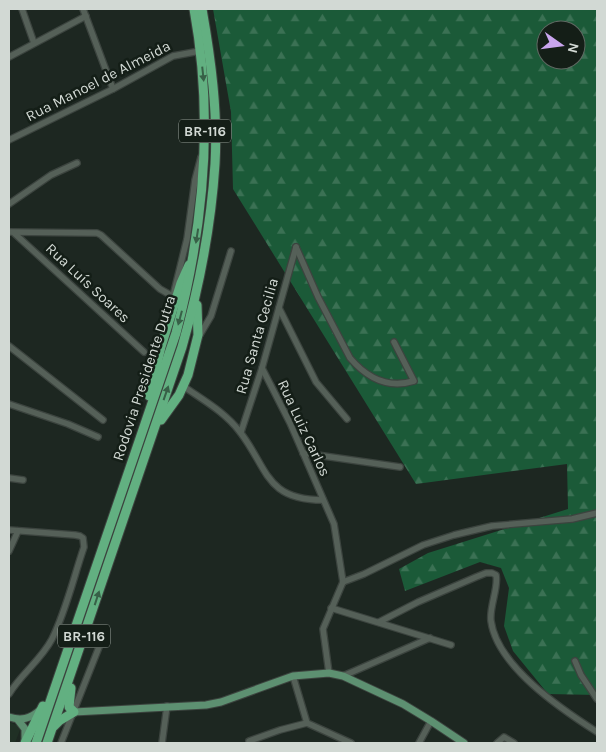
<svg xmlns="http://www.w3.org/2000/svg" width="606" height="752" font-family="Karla,sans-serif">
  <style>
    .built { fill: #203025 }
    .forest { fill: url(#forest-firs); fill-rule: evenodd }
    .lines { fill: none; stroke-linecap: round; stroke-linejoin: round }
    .minor-casing { stroke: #3c443f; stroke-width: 8 }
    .major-casing { stroke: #3c443f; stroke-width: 9 }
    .highway-casing { stroke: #3c443f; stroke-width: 11 }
    .minor { stroke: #556058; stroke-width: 5.5 }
    .major { stroke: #5d9071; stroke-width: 7 }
    .highway { stroke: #62b081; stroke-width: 9 }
    .oneway { fill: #376047 }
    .labels { text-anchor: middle; stroke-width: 5; stroke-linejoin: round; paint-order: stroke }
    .shield { fill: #141e17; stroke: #99a19b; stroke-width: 1 }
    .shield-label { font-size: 14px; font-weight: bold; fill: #d2d9d4 }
    .street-label { font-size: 15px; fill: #d2d9d4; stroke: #141e17 }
  </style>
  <defs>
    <pattern id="forest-firs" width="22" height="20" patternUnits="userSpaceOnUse" patternTransform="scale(1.25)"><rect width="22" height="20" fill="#1b5a38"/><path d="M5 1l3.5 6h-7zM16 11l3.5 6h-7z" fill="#3b7154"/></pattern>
  </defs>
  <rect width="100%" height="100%" fill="#1d2721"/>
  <path class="built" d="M9,722L21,727L15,743H9Z"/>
  <path class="forest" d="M213,9H597V695L548,694L513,651L504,626L509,588L501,568L480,562L405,591L399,569L428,553L568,509L567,464L416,484L233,189L231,112ZM546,30H576V60H546Z"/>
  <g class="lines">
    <g class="minor-casing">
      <g id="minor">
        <path d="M22,9L34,43"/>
        <path d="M83,9L113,89"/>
        <path d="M9,57L86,16"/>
        <path d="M9,140L113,89L173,56L200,51"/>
        <path d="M9,204L51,175L77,163"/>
        <path d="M9,232L97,233L101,235L160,289L174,297"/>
        <path d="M14,233L144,352"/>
        <path d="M296,247L318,297L350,358C367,378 388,389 414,381L394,342"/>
        <path d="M174,292L187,239L195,180L201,157"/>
        <path d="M279,308L316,382L347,419"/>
        <path d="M198,338L211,316L231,251"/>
        <path d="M9,346L103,420"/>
        <path d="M262,368L290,423L334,524L343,582"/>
        <path d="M183,386C203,400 225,412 240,432C268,468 265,500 323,500"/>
        <path d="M9,404L68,424L98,437"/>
        <path d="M241,432L262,368L296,247"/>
        <path d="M303,453L400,467"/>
        <path d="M9,478L23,480"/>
        <path d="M9,530L75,535L80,536L83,538L84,547C74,576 66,611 52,639C41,660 21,674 9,694"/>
        <path d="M9,551L18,531"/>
        <path d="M343,582L364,574L423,545L454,535L492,526L572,519L597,513"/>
        <path d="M331,608L451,645"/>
        <path d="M379,622L418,602L476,577L486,573H492L496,575C499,587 489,607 491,621C497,666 561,709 597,732"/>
        <path d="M575,661L581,675L597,699"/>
        <path d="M329,673L323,629L343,582"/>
        <path d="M293,676L307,723L351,743"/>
        <path d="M343,676L430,638"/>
        <path d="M249,741L280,730L307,723"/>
        <path d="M61,743L105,632"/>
        <path d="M162,743L167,706"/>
        <path d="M419,743L431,721"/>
        <path d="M497,743L504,737L514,743"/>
      </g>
    </g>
    <g class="major-casing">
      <g id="major">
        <path d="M74,712L206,705L221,702L293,676L329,673L343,676L403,704L431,721L464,743"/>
        <path d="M9,717C21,721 30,719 40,710"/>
        <path d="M18,720L25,729V742"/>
      </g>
    </g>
    <g class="highway-casing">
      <g id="highway">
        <path d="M149,396L161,347L181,283L189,265"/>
        <path d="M161,420L179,395L188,375L198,335L197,305"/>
        <path d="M54,726L59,721L74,712L69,707L71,688"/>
        <path d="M25,743L43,706"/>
        <path d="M36,743L176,333C204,227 214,118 194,9"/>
        <path d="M47,743L182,347C199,288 211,226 215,164C218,112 211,60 202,9"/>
      </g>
    </g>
    <use href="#minor" class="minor"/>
    <use href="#major" class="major"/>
    <use href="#highway" class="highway"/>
  </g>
  <defs><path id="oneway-solid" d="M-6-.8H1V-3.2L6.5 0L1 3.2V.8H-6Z" transform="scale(1.25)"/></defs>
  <g class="oneway">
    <use href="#oneway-solid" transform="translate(203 74) rotate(84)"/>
    <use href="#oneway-solid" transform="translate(197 236) rotate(99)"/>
    <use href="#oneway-solid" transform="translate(180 318) rotate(105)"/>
    <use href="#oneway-solid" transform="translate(166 393) rotate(-71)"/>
    <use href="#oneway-solid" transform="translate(97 598) rotate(-72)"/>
  </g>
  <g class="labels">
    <g class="shield">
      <rect x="179" y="119.5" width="52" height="23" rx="4"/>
      <rect x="58" y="624.5" width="52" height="23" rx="4"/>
    </g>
    <g class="shield-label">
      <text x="205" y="136">BR-116</text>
      <text x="84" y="641">BR-116</text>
    </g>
    <g class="street-label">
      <text transform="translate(98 81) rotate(-27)" y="5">Rua Manoel de Almeida</text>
      <text transform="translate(88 283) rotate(43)" y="5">Rua Luís Soares</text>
      <text transform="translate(257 336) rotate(-74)" y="5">Rua Santa Cecilia</text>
      <text transform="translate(144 378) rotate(-72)" y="5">Rodovia Presidente Dutra</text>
      <text transform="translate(304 428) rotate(65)" y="5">Rua Luiz Carlos</text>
    </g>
  </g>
  <rect width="606" height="752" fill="none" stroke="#d2d9d4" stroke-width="20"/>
  <g transform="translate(561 45) rotate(104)"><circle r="24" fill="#141e17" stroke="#606963"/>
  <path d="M0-4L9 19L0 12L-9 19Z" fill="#c9a5ee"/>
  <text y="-8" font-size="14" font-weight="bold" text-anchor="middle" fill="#d2d9d4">N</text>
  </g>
</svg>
